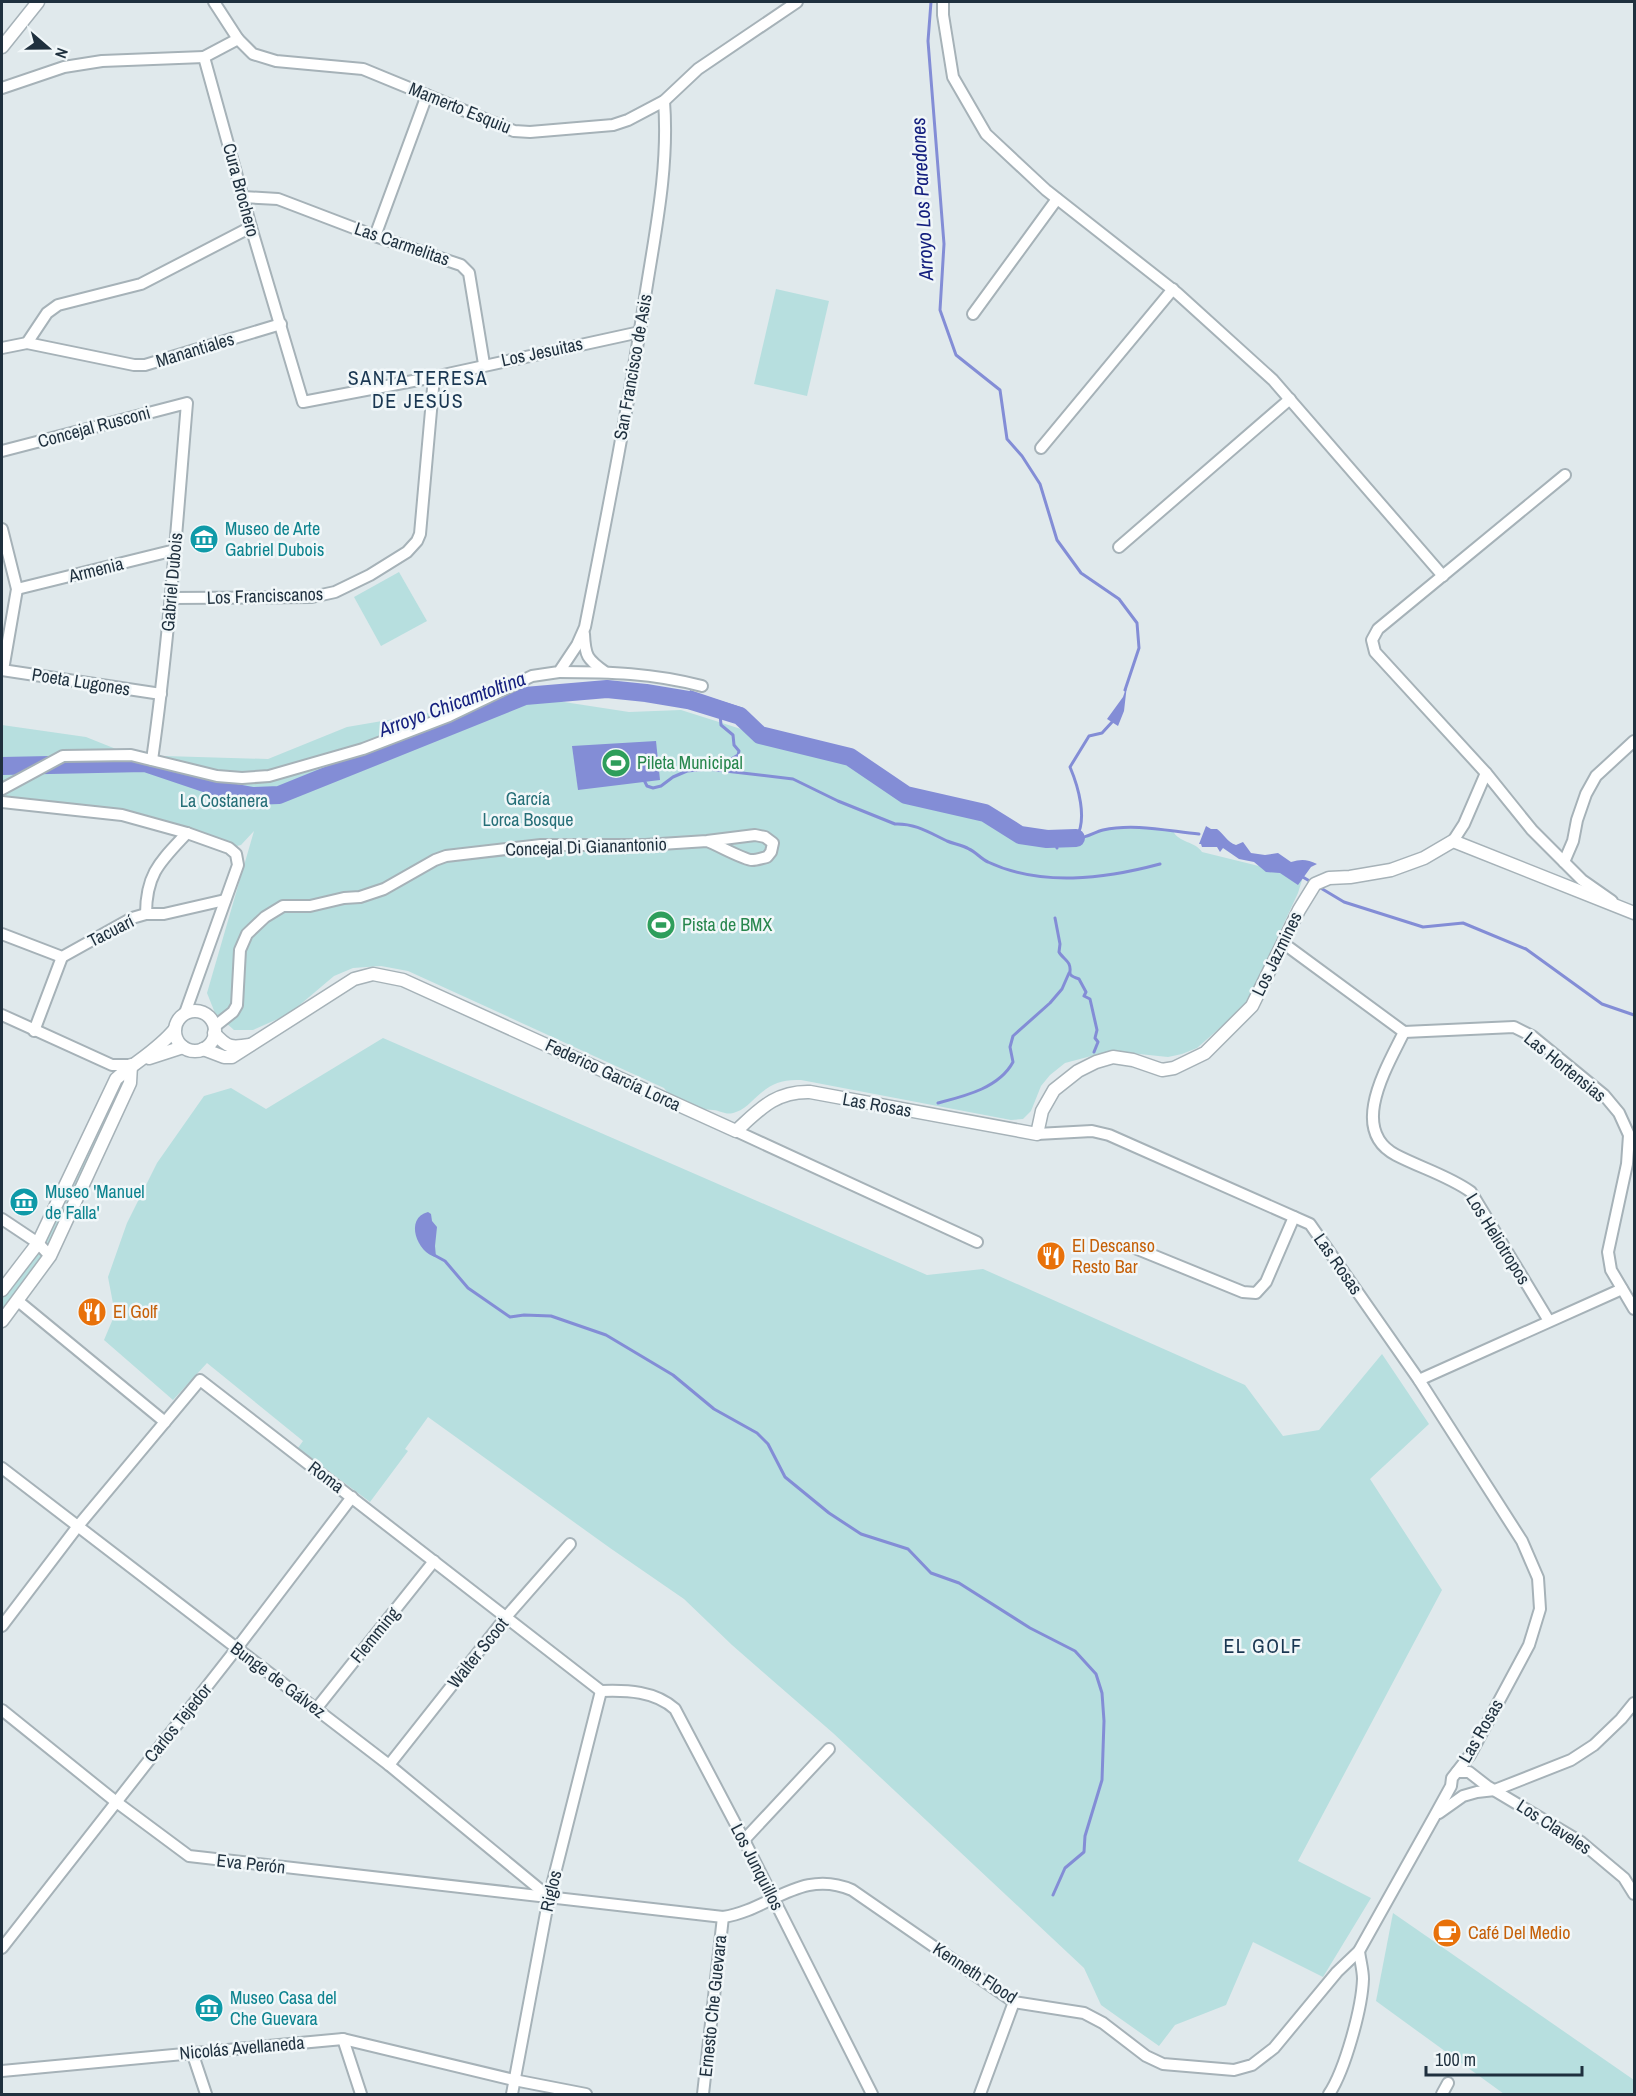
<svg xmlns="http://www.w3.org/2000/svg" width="1636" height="2096" font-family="'Archivo Narrow',sans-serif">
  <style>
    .green { fill: #b7dfdf }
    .water { fill: #838dd6 }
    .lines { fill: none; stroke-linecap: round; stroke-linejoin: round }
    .stream { stroke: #838dd6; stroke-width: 3 }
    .river { stroke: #838dd6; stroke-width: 18 }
    .minor-casing { stroke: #a6b2b8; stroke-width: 14 }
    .tertiary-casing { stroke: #a6b2b8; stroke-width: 15 }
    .minor { stroke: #fff; stroke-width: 10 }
    .tertiary { stroke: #fff; stroke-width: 12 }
    .labels { text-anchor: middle; stroke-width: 5; stroke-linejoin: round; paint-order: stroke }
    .street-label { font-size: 18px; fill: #1f303e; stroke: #f1f7f9 }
    .culture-label { font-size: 18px; fill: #0d838f; stroke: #f1f7f9; text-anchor: start }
    .leisure-label { font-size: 18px; fill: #27864d; stroke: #f1f7f9; text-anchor: start }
    .park-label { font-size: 18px; fill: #266f78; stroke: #f1f7f9 }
    .food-label { font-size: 18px; fill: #c56008; stroke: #f1f7f9; text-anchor: start }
    .water-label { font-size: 20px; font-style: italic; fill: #15207f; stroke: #f1f7f9 }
    .neighbourhood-label { font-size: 20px; letter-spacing: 1.5px; fill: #1a3752; stroke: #f1f7f9 }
  </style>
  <rect width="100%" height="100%" fill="#e0e9ec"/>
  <g class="green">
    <path d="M776,289L829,301L807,396L754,384Z"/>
    <path d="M399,572L427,621L381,646L354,597Z"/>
    <path d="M525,696L629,712L681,710L760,735L850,757L906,795L985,813L1020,835L1047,839L1080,838L1104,830L1140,828L1173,831C1179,843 1195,841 1202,852L1303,877L1298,893L1246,1005L1197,1048L1182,1054L1168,1057L1110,1051L1065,1063L1050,1075L1041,1086L1031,1111L1023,1119L1011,1120L801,1080C777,1079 768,1086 751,1102C747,1106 742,1110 736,1112C726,1116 722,1111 713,1110C705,1109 700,1110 691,1106C682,1101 670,1097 664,1088L408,971L381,966L353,968L334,976L289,1014L253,1030H234L215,1013L207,993L254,831L241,845L229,848L122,815L2,807V725L86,737L131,755L268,759L347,727L429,713L432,733L415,748Z"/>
    <path d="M383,1038L927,1275L983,1269L1245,1385L1283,1436L1319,1430L1382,1354L1429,1424L1370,1479L1442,1590L1298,1861L1371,1898L1323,1977L1253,1942L1226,2005L1175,2025L1159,2046L1101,2005L1084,1968L833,1733L732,1645L684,1599L610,1548L428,1417L405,1449L408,1451L370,1502L298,1448L303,1441L207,1363L173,1400L104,1340L115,1314L108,1277L127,1223L157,1163L204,1096L231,1088L266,1109Z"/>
    <path d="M131,1065L50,1256L2,1318V1290L38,1243L116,1079Z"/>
    <path d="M1393,1913L1634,2080V2094H1504L1376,2001Z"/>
  </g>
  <g class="water">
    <path d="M1127,685L1124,711L1118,726L1107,719L1123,697Z"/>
    <path d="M690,690L744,708L737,722L685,707Z"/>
    <path d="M656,741L660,780L578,790L572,746Z"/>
    <path d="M1206,826L1211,829H1217C1224,834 1227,842 1236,845L1243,842L1251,853L1265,855L1278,853L1291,862C1301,859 1307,859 1317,864L1311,867L1298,885L1280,873L1266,872L1254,862L1239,859L1223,848L1220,852L1217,847H1202L1201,844H1199Z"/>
    <path d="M428,1212L431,1214L432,1221L437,1227L435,1246L436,1257C417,1253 404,1218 428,1212Z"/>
  </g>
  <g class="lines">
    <g class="stream">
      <path d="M931,2L928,41L944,244L940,310L956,355L1000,390L1007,439L1022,456L1040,484L1057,540L1081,573L1119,599L1137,623L1139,648L1125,690"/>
      <path d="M720,714L721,725L733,735L734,745L739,751L738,755L728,761L726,771"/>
      <path d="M643,778L647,786L653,788L661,786L673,777L687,771L708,769L793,779L838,801L895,824C915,823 930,833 947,841C954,844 962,845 969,849C976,852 981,859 988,862C1041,887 1104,879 1160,864"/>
      <path d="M1076,838C1088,819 1078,786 1070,767L1089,736L1102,733L1113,721"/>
      <path d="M1076,838C1086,839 1094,832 1103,830C1134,823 1168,831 1199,834"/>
      <path d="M1047,839L1055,842L1057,848"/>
      <path d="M1301,876L1313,883"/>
      <path d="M1319,887L1344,902L1423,927L1463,923L1526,949L1602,1004L1634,1015"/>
      <path d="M1055,918L1060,944L1059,952C1061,956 1067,960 1069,964C1073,973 1064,974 1079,979L1086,992L1084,996L1090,999L1097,1030L1095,1038L1098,1042L1094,1052"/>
      <path d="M938,1103C965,1096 999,1088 1013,1062L1010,1047L1013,1036L1050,1003L1062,989L1069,973"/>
      <path d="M434,1255L445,1261L468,1288L510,1317L524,1315L551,1316L606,1335L673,1375L714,1409L757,1433L768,1444L785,1477L829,1513L861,1534L908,1549L931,1573L959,1583L1030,1628L1075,1651L1096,1674L1102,1693L1104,1721L1102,1780L1085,1836L1084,1852L1065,1868L1053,1895"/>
    </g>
    <path class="river" d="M2,766L145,763L231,792L253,796L279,795L525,696L607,689L646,693L688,700L740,716L760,735L850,757L906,795L985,813L1020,835L1047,839L1076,838"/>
    <g class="minor-casing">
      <g id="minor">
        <path d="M214,2L238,39L204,57L251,227L303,402L434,377L640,332"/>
        <path d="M943,2V15L953,77L986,134L1046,190L1177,293L1273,380L1443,576"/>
        <path d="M238,39L253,54L276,61L363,69L514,131L530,132L613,125L628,120L664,101L698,69L797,2"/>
        <path d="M2,88L64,67L102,61L204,57"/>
        <path d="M243,197L278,199L375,236L461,265L469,273L484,364"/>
        <path d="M375,236L427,95"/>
        <path d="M973,314L1057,199"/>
        <path d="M27,343L47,313L58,305L141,284L251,227"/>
        <path d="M2,348L27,343L134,365H145L281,324"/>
        <path d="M1041,448L1173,289"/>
        <path d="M2,451L187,403C177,522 169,641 152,760"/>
        <path d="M1565,475L1378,629L1372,640L1375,652L1486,773L1532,830L1582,880L1612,901"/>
        <path d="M2,529L17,589L3,670"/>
        <path d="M1119,547L1290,399"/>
        <path d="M17,589L175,550"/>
        <path d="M171,598L312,597L335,592L370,575L407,552L417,541L420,534L434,377"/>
        <path d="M584,634C585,656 587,659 605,672"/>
        <path d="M2,670L161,694"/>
        <path d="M559,672C610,672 652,673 702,686"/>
        <path d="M2,789L63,756L131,755L217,776L242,778L269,776L363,749L449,716L532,676L559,672L577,645L585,627C607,515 629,404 646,291C656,228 669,165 664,101"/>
        <path d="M2,802L122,815L187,833L229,848L236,854L238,865L185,1013"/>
        <path d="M1453,841L1464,824L1486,773"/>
        <path d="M1564,862L1573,841L1577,820L1586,794L1596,776L1634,741"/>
        <path d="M146,914C146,873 161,861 187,833"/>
        <path d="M2,934L62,957L132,918L146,914H164L225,900"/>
        <path d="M1283,943L1404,1032L1514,1027L1532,1036L1604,1095L1619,1113L1629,1135L1627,1164L1608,1252L1611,1270L1634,1309"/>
        <path d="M2,1015L112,1065H131"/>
        <path d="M214,1027L233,1012L237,1005L240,950L247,934L265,917L283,906H310L344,898L360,897L384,889L435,860L446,856L541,845H645L707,841L755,835L765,837L773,843L771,852L767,857C762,858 757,860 752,860C744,860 718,845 707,841"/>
        <path d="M34,1031L62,957"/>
        <path d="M1404,1032C1387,1067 1348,1130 1396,1155C1421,1168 1449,1176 1471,1192L1549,1321"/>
        <path d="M736,1131L977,1242"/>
        <path d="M2,1219L38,1243L50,1256"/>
        <path d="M1135,1248L1243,1292L1256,1293L1266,1282L1294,1217"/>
        <path d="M18,1301L165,1422"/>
        <path d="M1419,1380L1622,1289"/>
        <path d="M2,1468L389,1765L549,1897"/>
        <path d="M2,1626L78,1526L200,1380L601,1691"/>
        <path d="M601,1691C627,1690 655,1691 675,1709L744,1840L872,2094"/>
        <path d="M316,1709L434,1561"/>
        <path d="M2,1710L115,1801L189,1856L723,1917C770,1910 801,1868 852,1890L1014,2002L1084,2013L1103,2023L1146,2056L1163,2064L1234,2070L1252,2065L1274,2048L1337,1972L1359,1951L1434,1817L1451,1786L1452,1778L1470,1755L1529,1645L1540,1609L1538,1578L1522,1541L1419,1380L1310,1224L1109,1135L1092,1131L1037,1134"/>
        <path d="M389,1765L506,1617L570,1544"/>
        <path d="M1457,1772H1469L1487,1786L1581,1842L1624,1878L1634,1894"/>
        <path d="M1439,1813L1463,1796L1477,1792L1495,1790L1571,1760L1594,1745L1621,1719L1634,1703"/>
        <path d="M744,1840L829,1749"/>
        <path d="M2,1948L237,1648L352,1497"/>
        <path d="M343,2039L361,2094"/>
        <path d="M192,2052L206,2094"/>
        <path d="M2,2071L343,2039L514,2080L586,2094"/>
        <path d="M512,2094L549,1897L601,1691"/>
        <path d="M703,2094L723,1917"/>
        <path d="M980,2094L1014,2002"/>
        <path d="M1329,2094C1345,2070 1362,2008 1363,1979C1363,1970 1360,1960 1359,1951"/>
        <path d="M1442,2094L1448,2083"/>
      </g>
    </g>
    <g class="tertiary-casing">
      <g id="tertiary">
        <path d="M2,47L38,2"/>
        <circle cx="195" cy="1031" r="20"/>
        <path d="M214,1033C228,1048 231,1048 250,1045"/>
        <path d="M203,1049L224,1057H232L354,979L373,974L403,980L736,1131C759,1110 775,1091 810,1092L1037,1134L1042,1111L1054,1090L1078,1071L1096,1062L1113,1057L1133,1060L1162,1070L1174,1068L1205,1053L1252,1006L1299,910L1315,884L1329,878L1350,877L1391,870L1424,858L1453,841L1634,913"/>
        <path d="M149,1058L183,1047"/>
        <path d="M2,1290L38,1243L116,1079C135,1062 158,1050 175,1029"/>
        <path d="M2,1321L50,1256L130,1083L131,1065"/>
      </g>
    </g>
    <use href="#minor" class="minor"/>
    <use href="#tertiary" class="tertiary"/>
  </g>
  <defs>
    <g id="museum-disc" transform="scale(1.5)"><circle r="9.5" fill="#0f9aa8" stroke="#f1f7f9"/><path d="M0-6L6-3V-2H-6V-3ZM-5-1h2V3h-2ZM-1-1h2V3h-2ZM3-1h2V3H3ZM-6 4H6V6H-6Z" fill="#fff"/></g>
    <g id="stadium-disc" transform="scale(1.5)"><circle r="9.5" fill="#2e9e5b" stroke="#f1f7f9"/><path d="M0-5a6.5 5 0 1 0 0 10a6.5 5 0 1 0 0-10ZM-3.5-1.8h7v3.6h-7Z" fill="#fff"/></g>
    <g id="restaurant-disc" transform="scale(1.5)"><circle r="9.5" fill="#e8710a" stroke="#f1f7f9"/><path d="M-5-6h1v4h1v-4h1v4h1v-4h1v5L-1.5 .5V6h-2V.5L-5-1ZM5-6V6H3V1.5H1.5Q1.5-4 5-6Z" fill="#fff"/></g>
    <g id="cafe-disc" transform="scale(1.5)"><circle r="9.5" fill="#e8710a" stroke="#f1f7f9"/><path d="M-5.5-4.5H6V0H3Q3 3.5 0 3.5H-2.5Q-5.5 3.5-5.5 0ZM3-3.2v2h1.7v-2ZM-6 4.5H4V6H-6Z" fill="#fff"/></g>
  </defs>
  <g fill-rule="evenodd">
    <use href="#museum-disc" x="204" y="539"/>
    <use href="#stadium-disc" x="616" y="763"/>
    <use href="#stadium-disc" x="661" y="925"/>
    <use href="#museum-disc" x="24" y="1202"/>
    <use href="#restaurant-disc" x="1051" y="1256"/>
    <use href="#restaurant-disc" x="92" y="1312"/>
    <use href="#cafe-disc" x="1447" y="1933"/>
    <use href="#museum-disc" x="209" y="2008"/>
  </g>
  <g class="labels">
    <g class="street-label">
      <text transform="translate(460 108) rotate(22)" y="6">Mamerto Esquiu</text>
      <text transform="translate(241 190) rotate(75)" y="6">Cura Brochero</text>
      <text transform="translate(402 244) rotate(19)" y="6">Las Carmelitas</text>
      <text transform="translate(195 350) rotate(-17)" y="6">Manantiales</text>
      <text transform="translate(542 352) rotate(-12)" y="6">Los Jesuitas</text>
      <text transform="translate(633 367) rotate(-80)" y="6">San Francisco de Asis</text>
      <text transform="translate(94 427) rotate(-15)" y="6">Concejal Rusconi</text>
      <text transform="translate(96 570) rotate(-14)" y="6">Armenia</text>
      <text transform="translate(172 582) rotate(-85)" y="6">Gabriel Dubois</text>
      <text transform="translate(265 596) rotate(-2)" y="6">Los Franciscanos</text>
      <text transform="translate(81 682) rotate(9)" y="6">Poeta Lugones</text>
      <text transform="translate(586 847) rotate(-2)" y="6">Concejal Di Gianantonio</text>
      <text transform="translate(111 931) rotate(-27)" y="6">Tacuarí</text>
      <text transform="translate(1277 954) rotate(-64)" y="6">Los Jazmines</text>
      <text transform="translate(1565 1067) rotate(39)" y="6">Las Hortensias</text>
      <text transform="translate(613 1075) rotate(25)" y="6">Federico García Lorca</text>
      <text transform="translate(877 1105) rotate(10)" y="6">Las Rosas</text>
      <text transform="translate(1498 1239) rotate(58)" y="6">Los Heliotropos</text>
      <text transform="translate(1338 1264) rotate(55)" y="6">Las Rosas</text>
      <text transform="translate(326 1477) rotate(37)" y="6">Roma</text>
      <text transform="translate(375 1635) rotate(-51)" y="6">Flemming</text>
      <text transform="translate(478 1653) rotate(-51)" y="6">Walter Scoot</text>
      <text transform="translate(278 1680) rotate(37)" y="6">Bunge de Gálvez</text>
      <text transform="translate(178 1723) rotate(-51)" y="6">Carlos Tejedor</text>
      <text transform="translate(1481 1731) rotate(-60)" y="6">Las Rosas</text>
      <text transform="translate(1554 1827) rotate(33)" y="6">Los Claveles</text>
      <text transform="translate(251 1864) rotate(6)" y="6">Eva Perón</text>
      <text transform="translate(757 1867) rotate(63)" y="6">Los Junquillos</text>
      <text transform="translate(551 1891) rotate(-77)" y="6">Riglos</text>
      <text transform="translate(975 1973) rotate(33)" y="6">Kenneth Flood</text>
      <text transform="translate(713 2006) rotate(-84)" y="6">Ernesto Che Guevara</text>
      <text transform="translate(242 2048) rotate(-5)" y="6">Nicolás Avellaneda</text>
    </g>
    <g class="culture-label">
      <text x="225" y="535">Museo de Arte<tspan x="225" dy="21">Gabriel Dubois</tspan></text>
      <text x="45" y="1198">Museo 'Manuel<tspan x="45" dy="21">de Falla'</tspan></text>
      <text x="230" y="2004">Museo Casa del<tspan x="230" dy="21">Che Guevara</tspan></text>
    </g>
    <g class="leisure-label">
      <text x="637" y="769">Pileta Municipal</text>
      <text x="682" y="931">Pista de BMX</text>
    </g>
    <g class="park-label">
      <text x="528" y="805">García<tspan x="528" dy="21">Lorca Bosque</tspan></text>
      <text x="224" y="807">La Costanera</text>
    </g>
    <g class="food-label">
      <text x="1072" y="1252">El Descanso<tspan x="1072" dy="21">Resto Bar</tspan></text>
      <text x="113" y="1318">El Golf</text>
      <text x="1468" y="1939">Café Del Medio</text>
    </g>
    <g class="water-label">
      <text transform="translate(922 199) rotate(-93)" y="7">Arroyo Los Paredones</text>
      <text transform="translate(452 704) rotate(-20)" y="7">Arroyo Chicamtoltina</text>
    </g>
    <g class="neighbourhood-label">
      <text x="418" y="385">SANTA TERESA<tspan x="418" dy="23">DE JESÚS</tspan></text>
      <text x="1263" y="1653">EL GOLF</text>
    </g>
  </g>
  <rect width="1636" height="2096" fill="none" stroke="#1f303e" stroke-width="6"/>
  <g transform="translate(48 48) rotate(110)" stroke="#f1f7f9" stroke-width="4.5" paint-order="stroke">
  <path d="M0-4.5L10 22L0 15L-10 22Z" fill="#1f303e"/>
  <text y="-9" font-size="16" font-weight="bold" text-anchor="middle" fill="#1f303e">N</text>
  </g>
  <path d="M1426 2066v9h156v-9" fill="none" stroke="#1f303e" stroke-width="3"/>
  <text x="1435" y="2066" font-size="18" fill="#1f303e" stroke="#f1f7f9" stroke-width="4.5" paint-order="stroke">100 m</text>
</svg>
